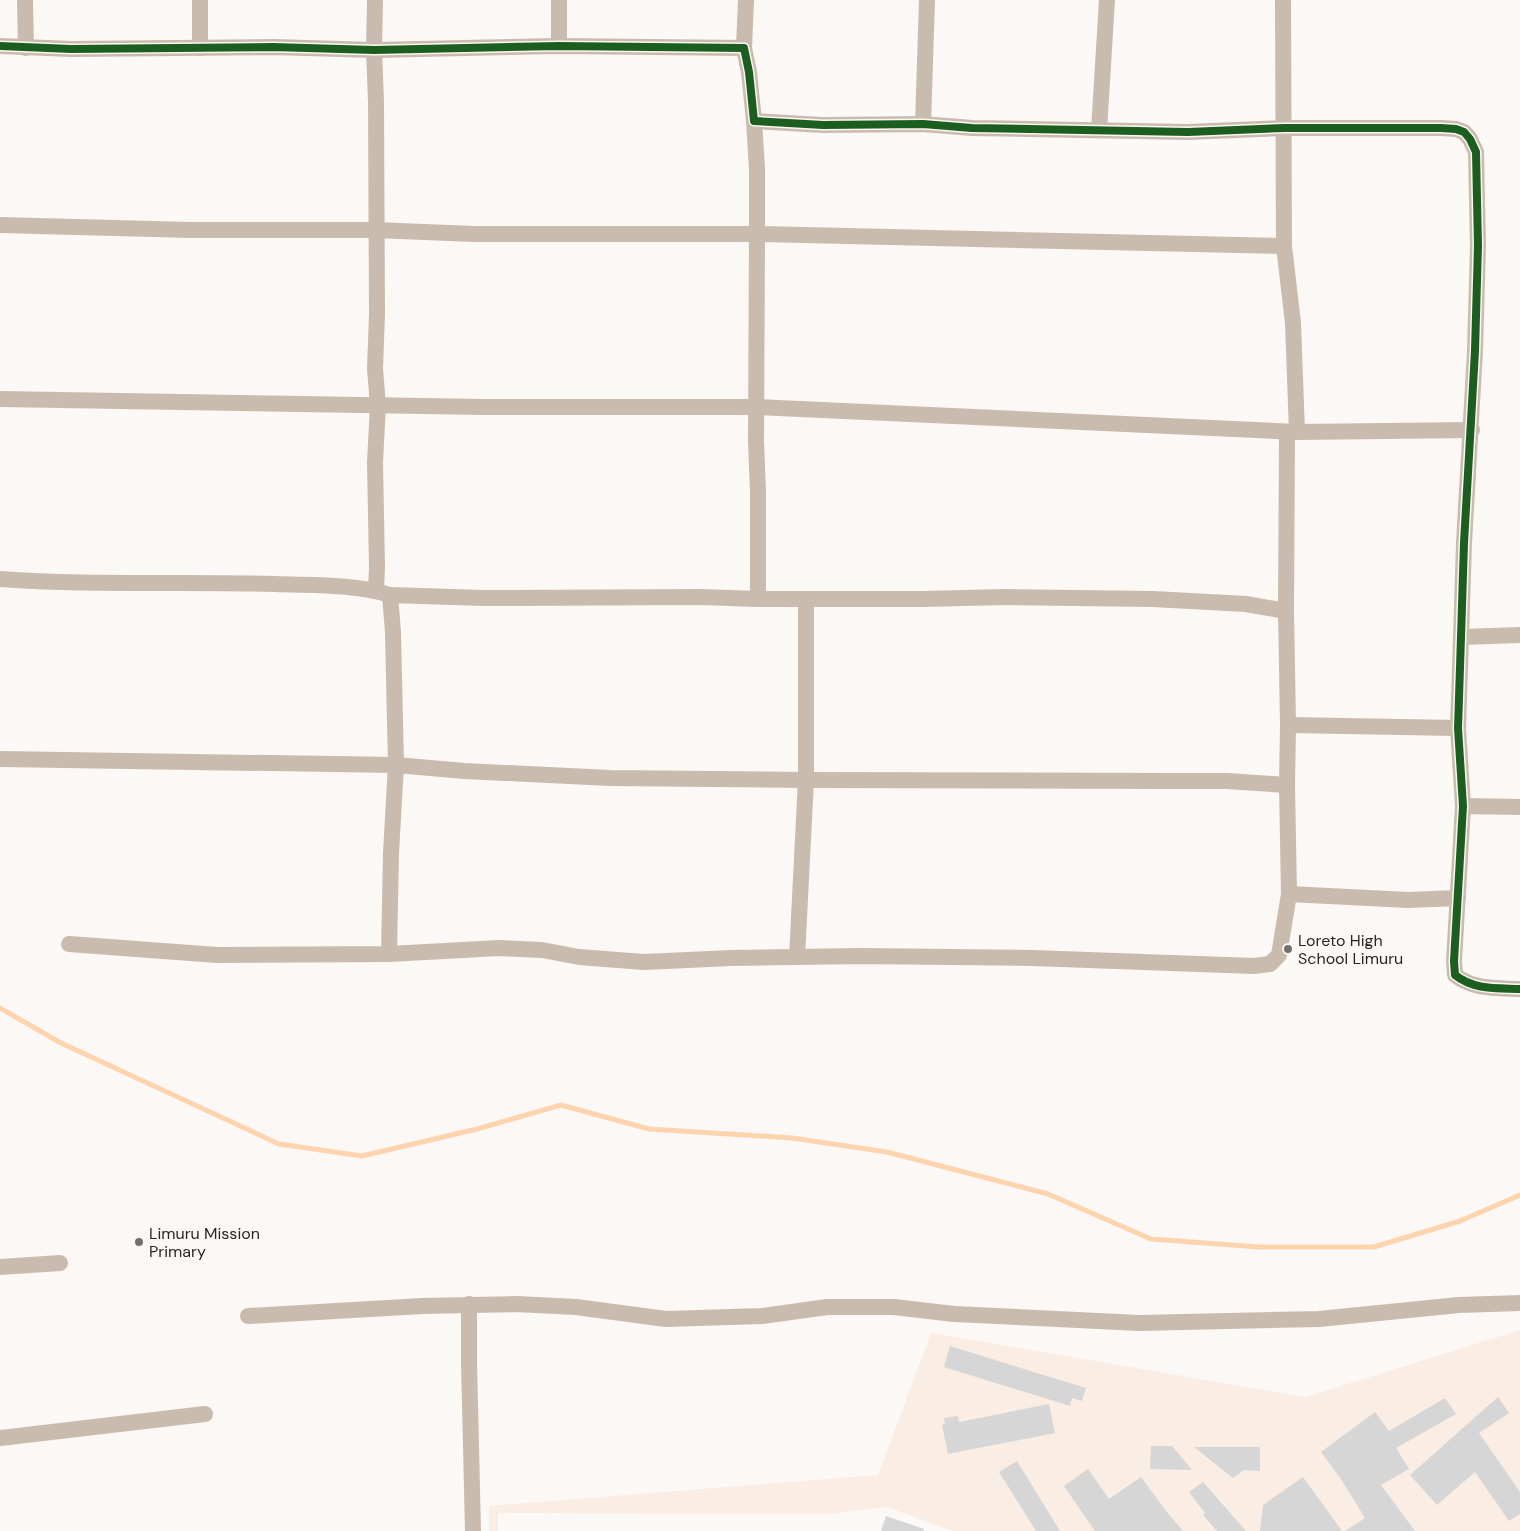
<svg xmlns="http://www.w3.org/2000/svg" width="1520" height="1531" font-family="'DM Sans',sans-serif">
  <style>
    .green { fill: #faede3 }
    .lines { fill: none; stroke-linecap: round; stroke-linejoin: round }
    .stream { stroke: #fed4af; stroke-width: 5 }
    .building { fill: #d7d6d6 }
    .minor { stroke: #c9bbae; stroke-width: 16 }
    .cycleway-casing { stroke: #fdf7f3; stroke-width: 11 }
    .cycleway { stroke: #1b5e20; stroke-width: 8 }
    .poi-dot { fill: #72706d; stroke: #fdf7f3; stroke-width: 2 }
    .labels { text-anchor: middle; stroke-width: 4; stroke-linejoin: round; paint-order: stroke }
    .poi-label { font-size: 16px; fill: #282624; stroke: #fdf7f3; text-anchor: start }
  </style>
  <rect width="100%" height="100%" fill="#fbf8f5"/>
  <path class="green" d="M1520,1330V1531H953L887,1507L830,1514L498,1513V1531H489V1506L878,1475L931,1333L1306,1397Z"/>
  <g class="lines">
    <path class="stream" d="M0,1008L61,1043L279,1144L362,1156L477,1129L561,1105L649,1129L792,1138L887,1152L1048,1194L1151,1239L1259,1247H1374L1460,1221L1520,1195"/>
  </g>
  <g class="building">
    <path d="M950,1346L1086,1388L1082,1401L1072,1398L1070,1406L944,1367Z"/>
    <path d="M1498,1397L1509,1413L1479,1433L1520,1492V1514L1509,1521L1475,1472L1437,1505L1410,1475Z"/>
    <path d="M1445,1398L1456,1414L1396,1448L1409,1469L1381,1485L1415,1531H1345L1365,1518L1341,1479L1321,1452L1375,1412L1389,1431Z"/>
    <path d="M1049,1404L1055,1433L948,1454L942,1425L945,1424L944,1418L958,1416L959,1422Z"/>
    <path d="M1151,1446H1172L1192,1470L1150,1469Z"/>
    <path d="M1194,1447H1260V1471L1244,1470L1233,1478Z"/>
    <path d="M1017,1461L1060,1531H1036L999,1472Z"/>
    <path d="M1088,1469L1109,1499L1141,1477L1166,1511L1183,1531H1095L1064,1486Z"/>
    <path d="M1303,1477L1342,1531H1260L1263,1505Z"/>
    <path d="M1203,1482L1246,1531H1217L1203,1515L1205,1513L1189,1492Z"/>
    <path d="M886,1516L924,1529V1531H881Z"/>
  </g>
  <g class="lines">
    <g class="minor">
      <path d="M25,0L26,48"/>
      <path d="M200,0V48"/>
      <path d="M375,0L374,50L376,102L377,314L375,369L378,405L375,462L377,567L376,590"/>
      <path d="M1283,0L1284,246"/>
      <path d="M0,46L71,49L273,47L374,50L559,46L744,48L749,72L754,121L823,125L923,124L972,128L1188,132L1284,128H1441L1456,129L1464,132L1470,139L1476,152L1478,246L1475,351L1464,543L1461,637L1458,728L1463,806L1454,961L1455,975C1474,990 1496,988 1520,989"/>
      <path d="M559,46V0"/>
      <path d="M744,48L746,0"/>
      <path d="M754,121L757,169V234L756,441L758,492V599H923L1006,597L1153,599L1246,604L1286,611"/>
      <path d="M923,124L927,0"/>
      <path d="M1099,130L1107,0"/>
      <path d="M0,225L191,230H375L474,234H757L1284,246L1293,323L1297,432"/>
      <path d="M0,399L484,407H757L1297,432L1472,430"/>
      <path d="M0,579C91,586 182,581 274,584C308,585 358,584 390,595L484,598L701,597L758,599"/>
      <path d="M1461,637L1520,635"/>
      <path d="M1288,725L1458,728"/>
      <path d="M0,759L396,765L464,771L610,778L806,780L1168,781H1227L1287,785"/>
      <path d="M1463,806L1520,807"/>
      <path d="M1289,894L1408,900L1458,898"/>
      <path d="M69,944L217,955L389,954L499,948L542,950L579,957L644,962L731,958L861,956L1033,958L1254,966L1270,964L1279,955L1289,894L1287,785L1288,725L1286,611L1287,432"/>
      <path d="M389,954L391,853L396,765L393,632L390,595"/>
      <path d="M797,957L806,780V599"/>
      <path d="M0,1267L60,1263"/>
      <path d="M469,1304V1362L473,1531"/>
      <path d="M248,1316L422,1306L516,1304L576,1307L666,1319L762,1316L827,1307H894L954,1314L1139,1323L1319,1319L1459,1305L1520,1303"/>
      <path d="M0,1438L205,1414"/>
    </g>
    <g class="cycleway-casing">
      <path id="cycleway" d="M0,46L71,49L273,47L374,50L559,46L744,48L749,72L754,121L823,125L923,124L972,128L1188,132L1284,128H1441L1456,129L1464,132L1470,139L1476,152L1478,246L1475,351L1464,543L1461,637L1458,728L1463,806L1454,961L1455,975C1474,990 1496,988 1520,989"/>
    </g>
    <use href="#cycleway" class="cycleway"/>
  </g>
  <g class="poi-dot">
    <circle cx="1288" cy="949" r="5"/>
    <circle cx="139" cy="1242" r="5"/>
  </g>
  <g class="labels">
    <g class="poi-label">
      <text x="1298" y="946">Loreto High<tspan x="1298" dy="18">School Limuru</tspan></text>
      <text x="149" y="1239">Limuru Mission<tspan x="149" dy="18">Primary</tspan></text>
    </g>
  </g>
</svg>
